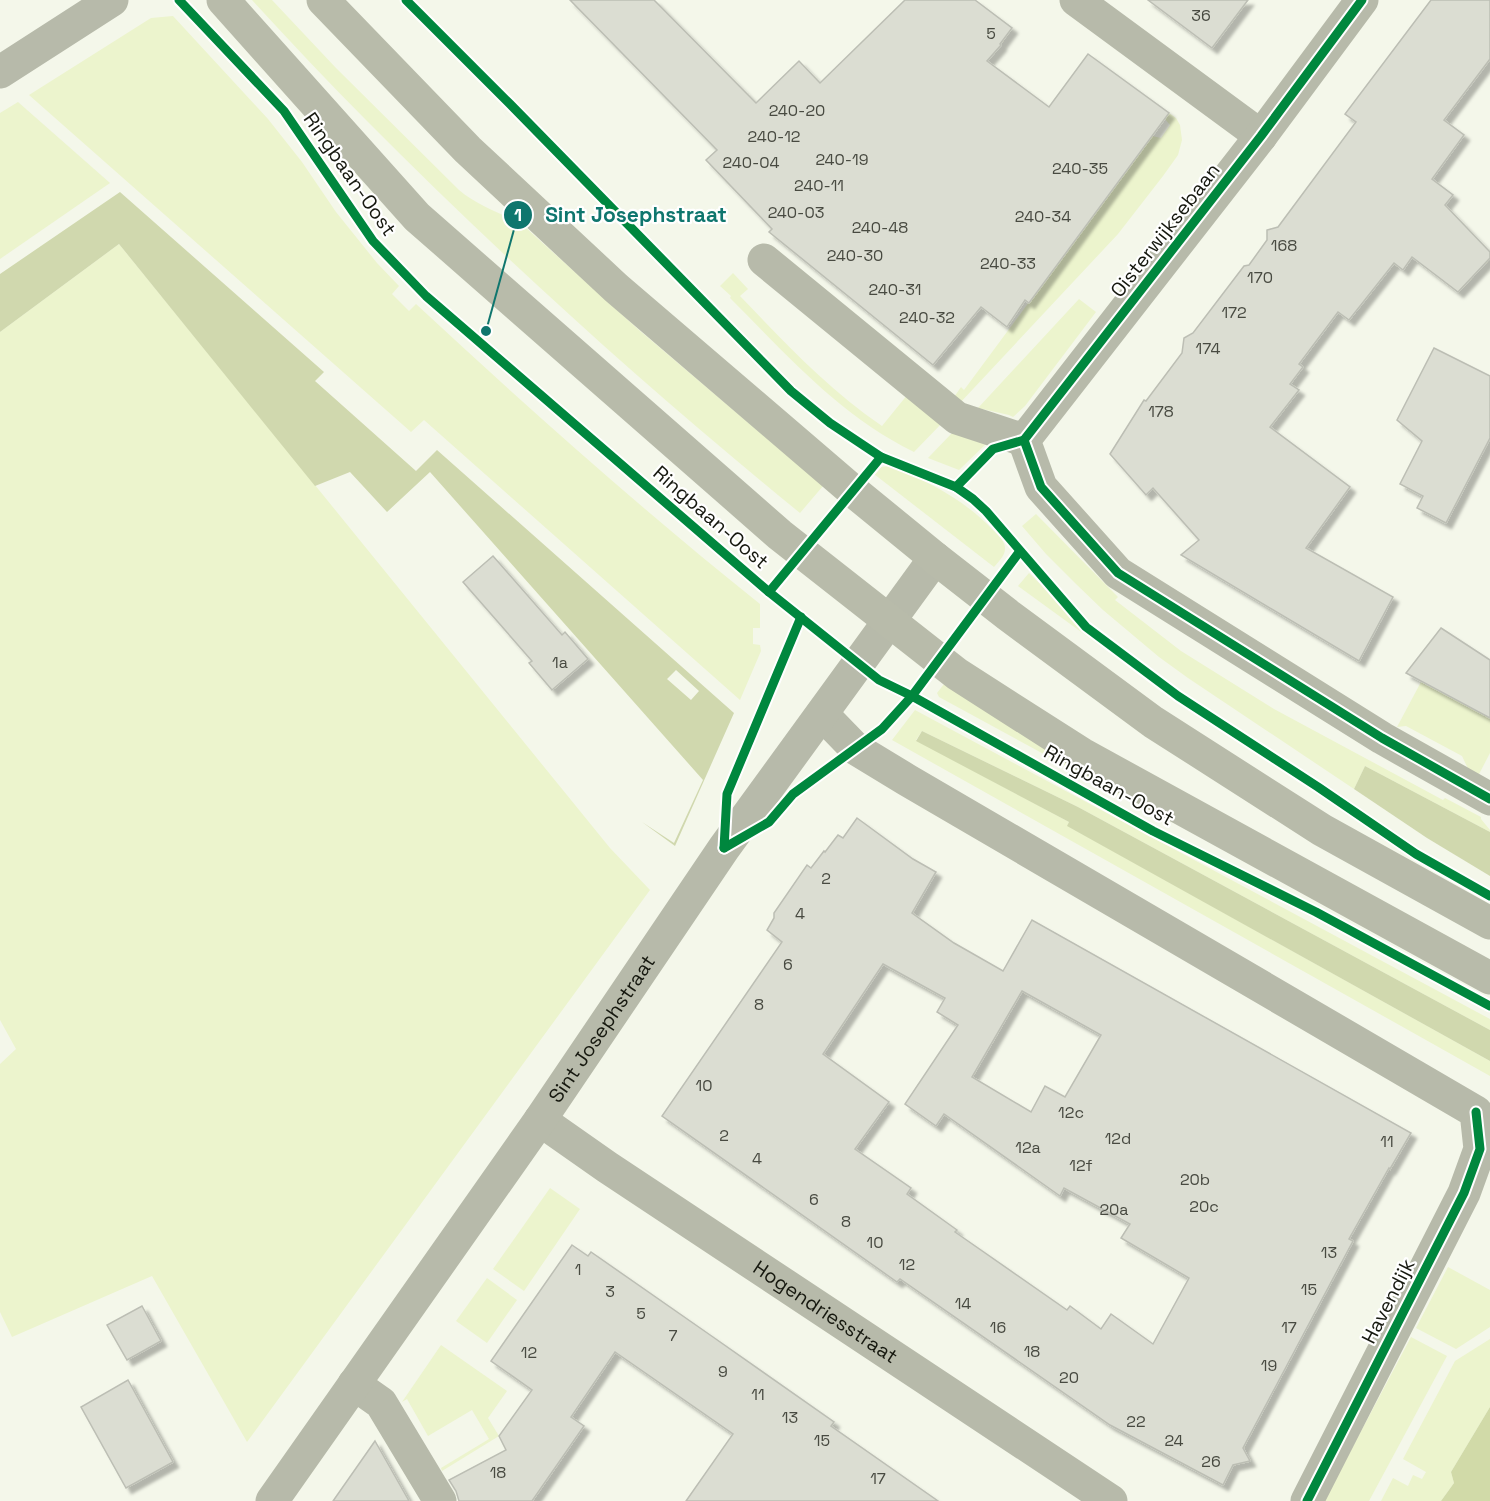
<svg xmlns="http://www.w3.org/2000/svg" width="1490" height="1501" font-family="'Space Grotesk',sans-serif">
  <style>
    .green { fill: #ecf4cd }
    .forest { fill: #d0d8ae; fill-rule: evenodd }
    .water { fill: #d1daa8 }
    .building { fill: #dbddd2; stroke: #bcbeb4; stroke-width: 1.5; fill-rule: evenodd; filter: url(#shadow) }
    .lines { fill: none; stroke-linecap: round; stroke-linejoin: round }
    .minor { stroke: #b7baaa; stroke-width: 33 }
    .major { stroke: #b8bbaa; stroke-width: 33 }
    .cycleway-casing { stroke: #fff; stroke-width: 13 }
    .cycleway { stroke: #00873e; stroke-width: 9 }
    .labels { text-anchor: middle; stroke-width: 4.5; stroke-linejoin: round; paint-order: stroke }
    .number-label { font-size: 16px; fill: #484a41 }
    .street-label { font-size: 20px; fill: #16180f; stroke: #fff }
    .leader { fill: none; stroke: #0f766e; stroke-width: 2 }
    .callout-dot { fill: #0f766e; stroke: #fff; stroke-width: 2 }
    .mark-label { font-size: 18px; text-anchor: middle; font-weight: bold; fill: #fff }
    .callout-label { font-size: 21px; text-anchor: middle; font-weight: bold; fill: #0f766e; stroke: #fff; stroke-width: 4.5; stroke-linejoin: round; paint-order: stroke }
  </style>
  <defs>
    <filter id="shadow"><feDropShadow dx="5.5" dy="5.5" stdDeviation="1.5" flood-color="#0004"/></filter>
  </defs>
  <rect width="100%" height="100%" fill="#f4f7ea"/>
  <g class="green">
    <path d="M252,0H272L336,68L459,190C479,207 503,213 525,227L639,330L823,486L800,513C649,390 505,260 367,121C328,82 290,41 252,0Z"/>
    <path d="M173,16L268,119L302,162L336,212L377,263L399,286L392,294L409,311L416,304C528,408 641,509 760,604V628H753V644L760,645L761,651L740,700L424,420L411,432L29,95L151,18Z"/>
    <path d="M18,102L110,183L0,259V113Z"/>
    <path d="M1169,113L1176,118L1180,125L1182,140L1178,155L1163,176L1118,234L959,404L952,400L961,387L964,390L1152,136L1161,138L1170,125L1165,119Z"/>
    <path d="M119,244L610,848L650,890L247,1442L152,1276L12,1337L0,1312V1064L16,1049L0,1020V332Z"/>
    <path d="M733,273L748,289L740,296C786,344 827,388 882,426L908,394L944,421L914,452C839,415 788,356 730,298L731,296L720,286Z"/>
    <path d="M1079,299L1096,312L1025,406L1013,417L1009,415L978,408Z"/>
    <path d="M954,431L990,440L959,470L928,458Z"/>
    <path d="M890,466C928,481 963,499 992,529C997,534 1004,540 1005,547C1006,555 998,562 994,567L874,474L881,467Z"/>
    <path d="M1036,514L1118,597L1115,600L1181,651L1274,709L1443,800L1445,798L1481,817V819L1490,830V832L1365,766L1354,789L1188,678L1159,657L1103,610L1076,584L1046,554L1022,526Z"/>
    <path d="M1029,573L1078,621L1130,664L1128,666L1018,586Z"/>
    <path d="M948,679L1132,799L1130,801L939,697L937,693Z"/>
    <path d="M1421,682L1490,718V753L1477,778L1471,775L1462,756L1406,726L1397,727Z"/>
    <path d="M915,710L1490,1019V1030L1078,807L922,731L916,740L1069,822L1068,826L1490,1061V1076L892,740Z"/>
    <path d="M550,1188L580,1209L524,1291L493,1269Z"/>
    <path d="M1448,1267L1490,1290V1327L1456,1349L1416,1328Z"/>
    <path d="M487,1278L517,1300L487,1343L456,1321Z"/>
    <path d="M1411,1337L1447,1356L1369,1501H1324Z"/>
    <path d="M1490,1339V1407L1451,1472L1454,1483L1441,1501H1381L1393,1478L1408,1486L1413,1475L1422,1479L1426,1472L1403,1459L1455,1361Z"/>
    <path d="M441,1345L507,1391L488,1418L499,1436L442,1471L441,1468L489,1439L472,1410L428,1436L407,1399L402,1402Z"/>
  </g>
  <g class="forest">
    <path d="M120,192L324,372L315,381L416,471L437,450L734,713L675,846L642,822L674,843L703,780L430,472L387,512L350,472L315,486L119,244L0,332V274ZM676,670L699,691L691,700L667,679Z"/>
    <path d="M922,731L1078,807L1490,1030V1061L1067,826L1069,822L916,741Z"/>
    <path d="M1365,766L1490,832V876L1427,838L1354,789Z"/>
  </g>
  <path class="water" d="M1490,1407V1501H1441L1454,1483L1451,1472Z"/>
  <g class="building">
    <path d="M570,0H654L756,103L799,61L820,83L905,0H975L1012,28L1000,44L1001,45L987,61L1049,107L1088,54L1169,113L1029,303L1025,300L1007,327L981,307L933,365L769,232L772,229L706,160L717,150Z"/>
    <path d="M1148,0H1248L1212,48Z"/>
    <path d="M1431,0H1490V59L1444,120L1464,135L1432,179L1453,195L1445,205L1490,252V258L1458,292L1412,257L1403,270L1394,263L1349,320L1338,312L1299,364L1303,367L1290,384L1299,390L1270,427L1350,487L1306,548L1393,597L1359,661L1181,555L1199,540L1153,488L1146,495L1110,454L1144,400L1146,401L1182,353L1184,338L1193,333L1244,266L1249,265L1267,240V230L1278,227L1356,122L1345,114Z"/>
    <path d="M1434,348L1490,376V438L1446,523L1417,508L1423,496L1400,484L1422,441L1397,420Z"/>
    <path d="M493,556L562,635L565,632L588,659L552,690L529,663L532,661L463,582Z"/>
    <path d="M1441,628L1490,660V718L1406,673Z"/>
    <path d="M857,818L913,859L936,872L912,913L954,943L1003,971L1032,920L1411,1133L1390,1169L1389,1168L1349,1239L1353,1241L1243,1448L1250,1461L1233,1465L1223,1485L1110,1425L900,1279L897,1282L662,1116L782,942L767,930L774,918V913L807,865L811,868L824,851L825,852L838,835L843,838ZM883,964L945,998L937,1012L958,1025L905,1104L936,1126L944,1114L1060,1196L1064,1188L1130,1224L1121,1238L1189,1278L1153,1344L1111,1314L1101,1329L1070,1306L1067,1310L955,1232L957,1230L907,1194L911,1188L855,1149L889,1102L823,1054ZM1022,991L1101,1035L1065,1097L1045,1086L1031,1112L972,1077Z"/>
    <path d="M572,1245L588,1256L591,1252L713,1337L834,1422L831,1426L938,1501H686L733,1434L615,1352L571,1417L584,1426L532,1501H459L456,1491L449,1480L506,1450L499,1436L532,1390L491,1361Z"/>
    <path d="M142,1306L161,1341L127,1360L107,1325Z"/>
    <path d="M128,1380L173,1462L126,1488L81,1407Z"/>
    <path d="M375,1441L409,1501H333Z"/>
  </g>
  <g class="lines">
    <g class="minor">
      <path d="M1076,0L1261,136"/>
      <path d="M1362,0L1261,136L1024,440L1041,487L1118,573L1382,738L1490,799"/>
      <path d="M0,72L112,0"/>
      <path d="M764,260L957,418L1024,440"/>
      <path d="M822,714L856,749L907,780L1476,1112L1480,1149L1464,1193L1307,1501"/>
      <path id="s1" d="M540,1120L607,1167L1111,1501"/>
      <path d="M354,1384L381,1403L440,1501"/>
      <path id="s2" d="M272,1501L540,1120L724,848L935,558"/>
    </g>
    <g class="major">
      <path d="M223,0L417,217L780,535L957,674L1082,754L1490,978"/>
      <path d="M323,0L468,150L616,288L853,491L935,558L1008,615L1153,722L1322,830L1490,923"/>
    </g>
    <g class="cycleway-casing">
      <g id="cycleway">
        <path d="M179,0L284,111L373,241L426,296L769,592L879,680L912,696L1153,831L1316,912L1490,1006"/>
        <path d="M406,0L510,104L791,391L830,423L881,457L956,487L973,499L986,511L1086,627L1178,696L1318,787L1416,854L1490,896"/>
        <path d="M1362,0L1261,136L1024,440L1041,487L1118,573L1382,738L1490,799"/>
        <path d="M956,487L993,449L1024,440"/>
        <path d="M769,592L881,457"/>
        <path d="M724,848L769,822L793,794L882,729L912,696L1020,551"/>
        <path d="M724,848L727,794L801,617"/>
        <path d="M1307,1501L1464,1193L1480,1149L1476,1112"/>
      </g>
    </g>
    <use href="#cycleway" class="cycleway"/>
  </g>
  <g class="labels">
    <g class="number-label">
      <text x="1201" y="21">36</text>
      <text x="991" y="39">5</text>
      <text x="797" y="116">240-20</text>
      <text x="774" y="142">240-12</text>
      <text x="842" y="165">240-19</text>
      <text x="751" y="168">240-04</text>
      <text x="1080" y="174">240-35</text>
      <text x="819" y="191">240-11</text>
      <text x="796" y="218">240-03</text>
      <text x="1043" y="222">240-34</text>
      <text x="880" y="233">240-48</text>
      <text x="1284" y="251">168</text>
      <text x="855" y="261">240-30</text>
      <text x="1008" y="269">240-33</text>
      <text x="1260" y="283">170</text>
      <text x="895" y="295">240-31</text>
      <text x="1234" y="318">172</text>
      <text x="927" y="323">240-32</text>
      <text x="1208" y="354">174</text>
      <text x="1161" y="417">178</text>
      <text x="560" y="668">1a</text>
      <text x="826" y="884">2</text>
      <text x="800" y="919">4</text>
      <text x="788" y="970">6</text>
      <text x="759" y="1010">8</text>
      <text x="704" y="1091">10</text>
      <text x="1071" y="1118">12c</text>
      <text x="724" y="1141">2</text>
      <text x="1118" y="1144">12d</text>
      <text x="1387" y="1147">11</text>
      <text x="1028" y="1153">12a</text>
      <text x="757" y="1164">4</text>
      <text x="1081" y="1171">12f</text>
      <text x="1195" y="1185">20b</text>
      <text x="814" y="1205">6</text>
      <text x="1204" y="1212">20c</text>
      <text x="1114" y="1215">20a</text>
      <text x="846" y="1227">8</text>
      <text x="875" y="1248">10</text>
      <text x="1329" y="1258">13</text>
      <text x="907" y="1270">12</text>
      <text x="578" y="1275">1</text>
      <text x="1309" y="1295">15</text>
      <text x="610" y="1297">3</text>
      <text x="963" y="1309">14</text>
      <text x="641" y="1319">5</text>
      <text x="998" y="1333">16</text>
      <text x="1289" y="1333">17</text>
      <text x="673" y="1341">7</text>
      <text x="1032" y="1357">18</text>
      <text x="529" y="1358">12</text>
      <text x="1269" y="1371">19</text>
      <text x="723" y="1377">9</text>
      <text x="1069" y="1383">20</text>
      <text x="758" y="1400">11</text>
      <text x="790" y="1423">13</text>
      <text x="1136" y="1427">22</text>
      <text x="822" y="1446">15</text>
      <text x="1174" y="1446">24</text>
      <text x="1211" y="1467">26</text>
      <text x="498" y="1478">18</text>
      <text x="878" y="1484">17</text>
    </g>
    <g class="street-label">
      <text transform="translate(350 174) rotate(55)" y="7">Ringbaan-Oost</text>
      <text transform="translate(1165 230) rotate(-52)" y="7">Oisterwijksebaan</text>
      <text transform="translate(711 517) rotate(41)" y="7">Ringbaan-Oost</text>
      <text transform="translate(1109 785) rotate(29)" y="7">Ringbaan-Oost</text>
      <text dy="7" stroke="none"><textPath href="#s2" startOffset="576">Sint Josephstraat</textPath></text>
      <text transform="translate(1388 1301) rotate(-63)" y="7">Havendijk</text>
      <text dy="7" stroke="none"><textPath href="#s1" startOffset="344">Hogendriesstraat</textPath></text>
    </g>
  </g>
  <path class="leader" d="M486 331L518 215"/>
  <g class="callout-dot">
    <circle cx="486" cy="331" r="6"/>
    <circle cx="518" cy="215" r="15"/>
  </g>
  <g class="mark-label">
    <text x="518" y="221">1</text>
  </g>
  <g class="callout-label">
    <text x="636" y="222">Sint Josephstraat</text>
  </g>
</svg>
